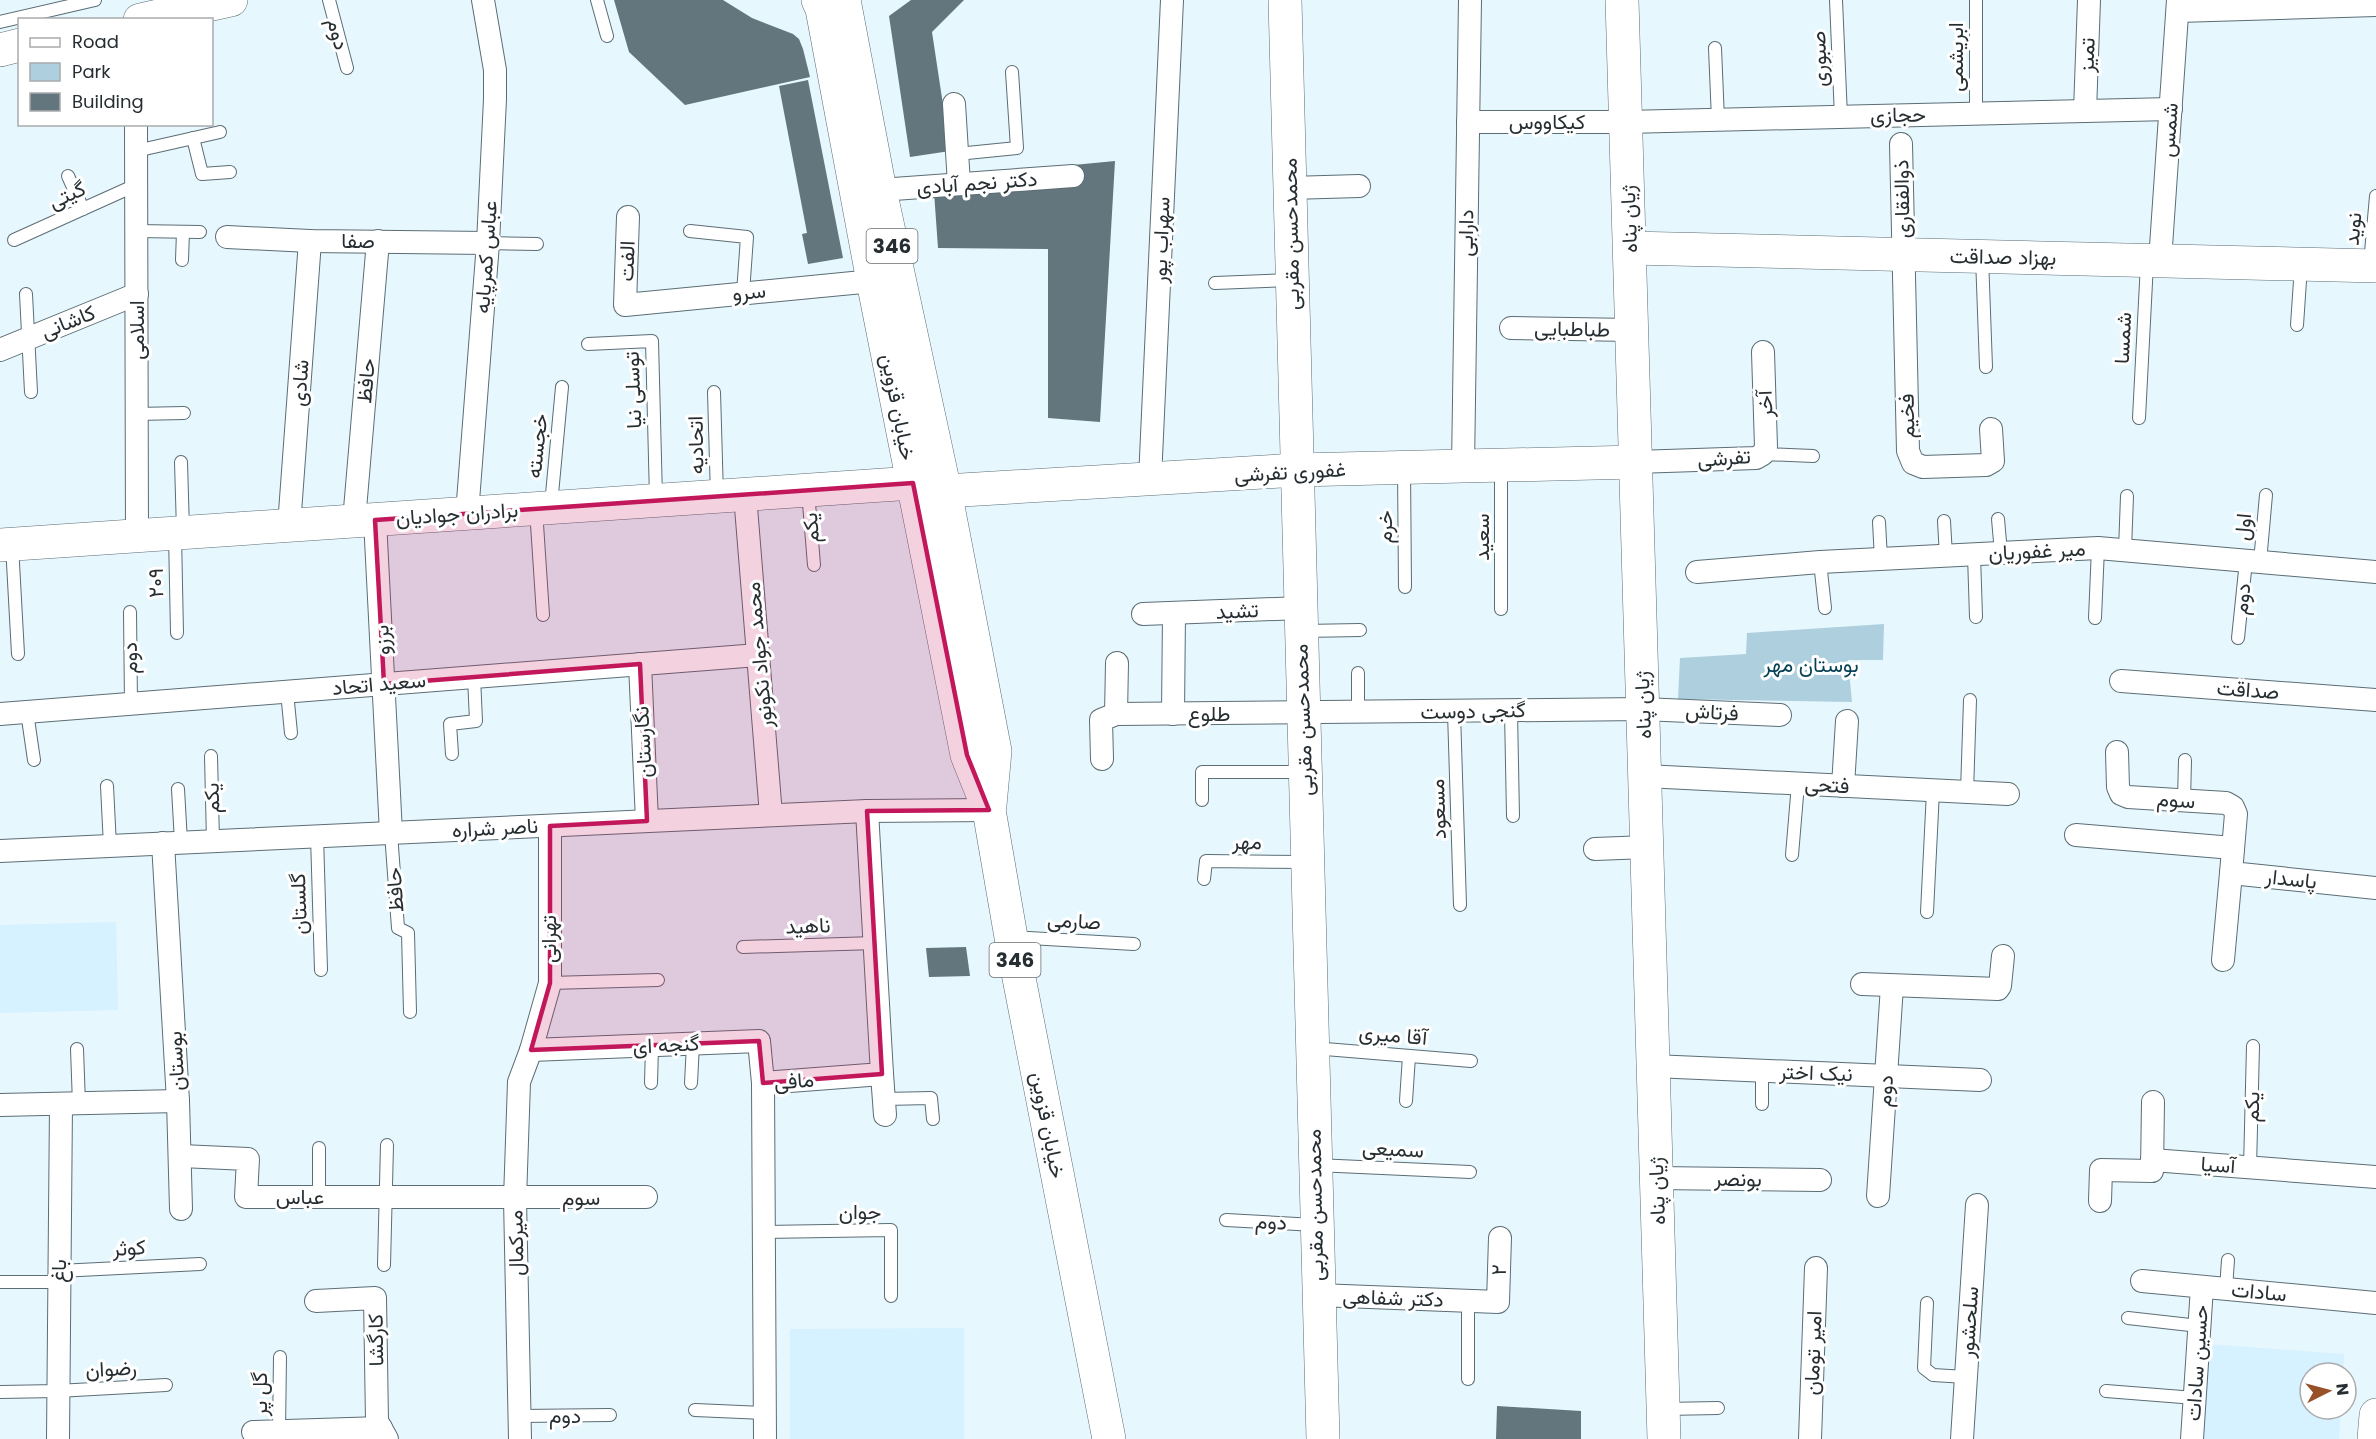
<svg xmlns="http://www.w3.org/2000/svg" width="2376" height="1439" font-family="Poppins,Vazirmatn,sans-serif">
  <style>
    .built { fill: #d6f1ff }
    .green { fill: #aecfde }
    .building { fill: #63757d }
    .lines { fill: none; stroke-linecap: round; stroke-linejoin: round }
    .lane-casing { stroke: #5b6d75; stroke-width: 14 }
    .street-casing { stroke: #5b6d75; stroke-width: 24 }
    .secondary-casing { stroke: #5b6d75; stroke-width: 34 }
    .primary-casing { stroke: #5b6d75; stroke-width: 34 }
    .lane { stroke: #fff; stroke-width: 12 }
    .street { stroke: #fff; stroke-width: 22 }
    .secondary { stroke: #fff; stroke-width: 33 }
    .primary { stroke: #fff; stroke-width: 33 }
    .marked { fill: #c2185b; fill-opacity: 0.2; stroke: #c2185b; stroke-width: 4.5; stroke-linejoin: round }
    .labels { text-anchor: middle; stroke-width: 6; stroke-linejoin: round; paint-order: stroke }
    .shield { fill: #fff; stroke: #686d70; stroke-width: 1.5 }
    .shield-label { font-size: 20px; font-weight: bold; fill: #272e32 }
    .street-label { font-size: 21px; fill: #272e32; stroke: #fff }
    .park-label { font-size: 21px; fill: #064155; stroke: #fff }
  </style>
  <rect width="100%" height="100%" fill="#e7f7fe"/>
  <g class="built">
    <path d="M116,922L118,1010L0,1013V925Z"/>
    <path d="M964,1328V1439H790V1329Z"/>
    <path d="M2207,1344L2344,1354L2343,1373H2310V1409H2341L2339,1439H2201Z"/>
  </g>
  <path class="green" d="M1884,624L1883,660H1848L1852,702L1678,699L1680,658L1746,654L1747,633Z"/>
  <g class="building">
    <path d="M614,0H723L752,18L793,34L799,39L803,49L810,77L685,105L629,52Z"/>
    <path d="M911,0H964L932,32L950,151L910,157L889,16Z"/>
    <path d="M808,80L843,258L808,264L802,234L807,233L779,86Z"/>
    <path d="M1115,161L1100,422L1048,418V249L938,248L934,192L917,180Z"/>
    <path d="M966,947L970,976L929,977L926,948Z"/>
    <path d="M1497,1406L1581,1411V1439H1496Z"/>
  </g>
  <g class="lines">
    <g class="lane-casing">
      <g id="lane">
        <path d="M329,0L347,68"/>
        <path d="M597,0L607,36"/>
        <path d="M1836,0L1841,117"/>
        <path d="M1976,0V113"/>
        <path d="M0,22L95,0"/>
        <path d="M1715,48L1718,120"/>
        <path d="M193,138L202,174L230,172"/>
        <path d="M136,151L220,132"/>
        <path d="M957,154L1017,148L1012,72"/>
        <path d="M68,176L83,209"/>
        <path d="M137,231L200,232"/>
        <path d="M690,231L747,237L743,293"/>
        <path d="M14,240L136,185"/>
        <path d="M488,243L537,244"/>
        <path d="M1982,257L1986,367"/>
        <path d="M182,260L183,232"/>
        <path d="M2370,264L2376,196"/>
        <path d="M1215,283L1292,280"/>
        <path d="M26,294L31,392"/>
        <path d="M2297,325L2301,266"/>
        <path d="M588,344L652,341L656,498"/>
        <path d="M714,392L717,496"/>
        <path d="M137,414L184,413"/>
        <path d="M2139,418L2147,263"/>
        <path d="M1763,454L1813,456"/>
        <path d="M181,462L183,530"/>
        <path d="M1404,468L1405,587"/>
        <path d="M808,491L814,565"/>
        <path d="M551,505L562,387"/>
        <path d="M536,509L543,615"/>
        <path d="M1998,519L2001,553"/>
        <path d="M1944,521L1946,556"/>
        <path d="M1879,522L1881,559"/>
        <path d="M175,535L177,633"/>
        <path d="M12,545L18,654"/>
        <path d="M2125,550L2127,496"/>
        <path d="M1974,555L1976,617"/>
        <path d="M1820,562L1825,608"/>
        <path d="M2260,562L2266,495"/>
        <path d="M1501,609V466"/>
        <path d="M130,612L131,704"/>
        <path d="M2095,618L2098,548"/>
        <path d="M1304,631L1360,630"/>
        <path d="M2238,638L2246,561"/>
        <path d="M1358,673V713"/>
        <path d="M287,692L291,733"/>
        <path d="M1511,711L1513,816"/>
        <path d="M27,712L34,760"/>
        <path d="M1454,712L1460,905"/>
        <path d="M452,754L450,724L476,721L474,677"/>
        <path d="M211,756L213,841"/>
        <path d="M107,786L110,846"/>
        <path d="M178,789L181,842"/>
        <path d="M1967,792L1970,700"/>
        <path d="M1202,800V772H1304"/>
        <path d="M2184,801L2185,760"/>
        <path d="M391,833L398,928L408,933L410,1012"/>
        <path d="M317,836L321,970"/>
        <path d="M1792,855L1798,784"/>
        <path d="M1204,879L1206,861L1307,862"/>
        <path d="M1927,912L1933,791"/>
        <path d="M1013,937L1134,944"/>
        <path d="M743,947L875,943"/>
        <path d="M550,983L658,980"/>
        <path d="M1313,1048L1471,1061"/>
        <path d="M77,1049L79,1104"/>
        <path d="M1762,1071V1104"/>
        <path d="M651,1083L652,1047"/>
        <path d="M691,1083L693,1044"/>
        <path d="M884,1099L931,1098L933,1119"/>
        <path d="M1406,1101L1409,1056"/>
        <path d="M319,1148V1197"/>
        <path d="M1316,1165L1470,1172"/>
        <path d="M2250,1168L2253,1046"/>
        <path d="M1226,1220L1315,1225"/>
        <path d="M764,1232L891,1230V1296"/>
        <path d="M384,1265L387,1145"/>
        <path d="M59,1271L200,1264"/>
        <path d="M0,1282H59"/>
        <path d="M2226,1289L2228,1260"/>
        <path d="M1927,1303L1924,1368L1933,1375L1966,1377"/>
        <path d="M2128,1318L2199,1326"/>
        <path d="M1468,1379V1301"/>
        <path d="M2106,1391L2195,1398"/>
        <path d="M0,1392L57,1391L166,1385"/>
        <path d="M1665,1409L1718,1408"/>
        <path d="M695,1410L766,1413"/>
        <path d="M520,1416L610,1415"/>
        <path d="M279,1431L280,1357"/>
      </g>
    </g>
    <g class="street-casing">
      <g id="street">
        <path d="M2178,11L2376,5"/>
        <path d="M954,104L959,184"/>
        <path d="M2085,111L2089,0"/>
        <path d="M1468,122H1626L2171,109"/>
        <path d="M136,124L137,536"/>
        <path d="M1901,144L1908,451L1913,463L1923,467L1986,465L1993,461L1991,429"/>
        <path d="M1290,188L1359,186"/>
        <path d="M880,190L1073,176"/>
        <path d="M628,217L625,305L873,281"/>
        <path d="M227,237L310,241L488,243"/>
        <path d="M2160,261L2178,0"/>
        <path d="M1511,328L1632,330"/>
        <path d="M0,350L137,294"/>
        <path d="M1636,462L1756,458L1763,454L1766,447L1763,352"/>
        <path d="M1463,467L1470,0"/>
        <path d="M1150,479L1172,0"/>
        <path d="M745,495L771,815"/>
        <path d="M467,514L488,243L495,99V70L483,0"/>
        <path d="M375,520L391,833"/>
        <path d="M354,521L378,241"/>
        <path d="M289,526L310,241"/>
        <path d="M1697,572L1820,562L2098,548L2376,572"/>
        <path d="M1143,614L1300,608"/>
        <path d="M1117,663L1116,714L1643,709L1780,715"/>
        <path d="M640,664L647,821"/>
        <path d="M2121,681L2376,700"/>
        <path d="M0,714L758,655"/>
        <path d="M1173,714L1174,613"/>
        <path d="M2117,752L2118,787L2121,794L2128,797L2226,803L2233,807L2236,814L2231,873L2376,888"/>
        <path d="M1102,759L1101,720L1116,714"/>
        <path d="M1645,776L2008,794"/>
        <path d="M1843,786L1847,721"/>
        <path d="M2076,835L2233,848"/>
        <path d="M163,843L178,1101L181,1209"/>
        <path d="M1595,849L1647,847"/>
        <path d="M0,851L867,811L989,810"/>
        <path d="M2223,960L2231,873"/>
        <path d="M1862,984L1998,989L2000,986L2003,956"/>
        <path d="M531,1050L759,1041L763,1083"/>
        <path d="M1653,1066L1980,1080"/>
        <path d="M882,1074L885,1115"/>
        <path d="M0,1105L178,1101"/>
        <path d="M181,1156L248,1159L246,1197H646"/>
        <path d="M2152,1160L2376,1177"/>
        <path d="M1656,1178L1820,1180"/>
        <path d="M1878,1196L1892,986"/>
        <path d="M2100,1201L2101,1170L2152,1171L2153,1102"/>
        <path d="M2142,1281L2376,1303"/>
        <path d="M1318,1295L1498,1302L1500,1238"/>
        <path d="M316,1301L375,1298L377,1421L387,1439"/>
        <path d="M253,1432L381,1428"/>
        <path d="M58,1439L61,1104"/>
        <path d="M520,1439L515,1199L519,1082L531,1050L550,983V826"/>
        <path d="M765,1439L763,1083L882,1074L867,811"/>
        <path d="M1810,1439L1816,1268"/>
        <path d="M1962,1439L1977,1205"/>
        <path d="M2192,1439L2202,1287"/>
      </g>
    </g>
    <g class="secondary-casing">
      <g id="secondary">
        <path d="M1285,0L1323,1439"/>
        <path d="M1622,0L1664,1439"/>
        <path d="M1630,248L2376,266"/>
        <path d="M945,491L1297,470L1636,462"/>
        <path d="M0,545L913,483"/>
        <path d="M2374,1439L2376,1415"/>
      </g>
    </g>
    <g class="primary-casing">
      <g id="primary">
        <path d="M818,0L822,9L873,281L967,755L989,810L1011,937L1109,1439"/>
        <path d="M844,0L880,190L945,491L995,751L990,805"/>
        <path d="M140,20L231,0"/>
        <path d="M0,50L20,45"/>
      </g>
    </g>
    <use href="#lane" class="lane"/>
    <use href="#street" class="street"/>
    <use href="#secondary" class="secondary"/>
    <use href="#primary" class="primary"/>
  </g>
  <path class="marked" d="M913,483L967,755L989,810L867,811L882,1074L763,1083L759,1041L531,1050L550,983V826L647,821L640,664L384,684L375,520Z"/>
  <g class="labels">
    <g class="shield">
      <rect x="866.5" y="229" width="51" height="34" rx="4.5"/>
      <rect x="989.5" y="943" width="51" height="34" rx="4.5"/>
    </g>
    <g class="shield-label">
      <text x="892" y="253">346</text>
      <text x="1015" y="967">346</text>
    </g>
    <g class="street-label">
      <text transform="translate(338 34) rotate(75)" y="7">دوم</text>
      <text transform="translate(2087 55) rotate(-88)" y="7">تمیز</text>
      <text transform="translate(1956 57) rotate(-90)" y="7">ابریشمی</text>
      <text transform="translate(1819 59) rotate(-92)" y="7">صبوری</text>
      <text transform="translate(1898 115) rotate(-1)" y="7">حجازی</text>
      <text x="1547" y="129">کیکاووس</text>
      <text transform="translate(2169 130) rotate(-86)" y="7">شمس</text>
      <text transform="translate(977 183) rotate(-4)" y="7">دکتر نجم آبادی</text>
      <text transform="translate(67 195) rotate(-24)" y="7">گیتی</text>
      <text transform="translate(1902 199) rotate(-91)" y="7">ذوالفقاری</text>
      <text transform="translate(1629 219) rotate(-92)" y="7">ژیان پناه</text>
      <text transform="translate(2353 229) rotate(-85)" y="7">نوید</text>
      <text transform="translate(1466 233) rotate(-89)" y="7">دارابی</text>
      <text transform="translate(1291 234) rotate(-91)" y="7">محمدحسن مقربی</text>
      <text transform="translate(1161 240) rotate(-88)" y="7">سهراب پور</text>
      <text x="358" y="248">صفا</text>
      <text transform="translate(486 257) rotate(-86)" y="7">عباس کمرپایه</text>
      <text transform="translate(2003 257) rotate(1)" y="7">بهزاد صداقت</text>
      <text transform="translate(627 261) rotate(-88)" y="7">الفت</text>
      <text transform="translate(749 292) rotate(-6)" y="7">سرو</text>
      <text transform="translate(68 322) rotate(-22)" y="7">کاشانی</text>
      <text transform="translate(1572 329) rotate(1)" y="7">طباطبایی</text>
      <text transform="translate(137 330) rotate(-90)" y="7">اسلامی</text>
      <text transform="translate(2123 338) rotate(-87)" y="7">شمسا</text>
      <text transform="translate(366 381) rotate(-85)" y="7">حافظ</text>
      <text transform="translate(300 383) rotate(-86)" y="7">شادی</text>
      <text transform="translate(633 390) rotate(-92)" y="7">توسلی نیا</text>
      <text transform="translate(1765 404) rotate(-92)" y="7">آخر</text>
      <text transform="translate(898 407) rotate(79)" y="7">خیابان قزوین</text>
      <text transform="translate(1907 416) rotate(-91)" y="7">فخیم</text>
      <text transform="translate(696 445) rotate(-91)" y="7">اتحادیه</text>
      <text transform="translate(537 446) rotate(-84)" y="7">خجسته</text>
      <text transform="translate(1724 458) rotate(-4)" y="7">تفرشی</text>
      <text transform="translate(1290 472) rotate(-3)" y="7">غفوری تفرشی</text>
      <text transform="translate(457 514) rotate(-4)" y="7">برادران جوادیان</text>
      <text transform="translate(1385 527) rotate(-90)" y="7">خرم</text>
      <text transform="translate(2243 527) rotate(-85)" y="7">اول</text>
      <text transform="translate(811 528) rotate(-95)" y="7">یکم</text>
      <text transform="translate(1482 537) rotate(-90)" y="7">سعید</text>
      <text transform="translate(2037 551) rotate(-3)" y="7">میر غفوریان</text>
      <text transform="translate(156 583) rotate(-91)" y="7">۲۰۹</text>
      <text transform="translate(2242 599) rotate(-84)" y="7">دوم</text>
      <text transform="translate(1237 611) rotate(-3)" y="7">تشید</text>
      <text transform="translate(382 640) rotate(-93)" y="7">برزو</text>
      <text transform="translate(759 655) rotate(-95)" y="7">محمد جواد نکونور</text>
      <text transform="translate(130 658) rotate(-91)" y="7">دوم</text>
      <text transform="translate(379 684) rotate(-5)" y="7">سعید اتحاد</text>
      <text transform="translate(2248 690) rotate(4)" y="7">صداقت</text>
      <text transform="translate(1643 705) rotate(-92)" y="7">ژیان پناه</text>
      <text transform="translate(1473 711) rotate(-1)" y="7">گنجی دوست</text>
      <text transform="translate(1712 712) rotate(3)" y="7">فرتاش</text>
      <text x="1209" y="721">طلوع</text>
      <text transform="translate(1303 720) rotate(-92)" y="7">محمدحسن مقربی</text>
      <text transform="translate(643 742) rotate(-93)" y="7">نگارستان</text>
      <text transform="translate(1827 785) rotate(3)" y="7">فتحی</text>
      <text transform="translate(212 798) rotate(-92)" y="7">یکم</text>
      <text transform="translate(2176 800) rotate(4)" y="7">سوم</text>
      <text transform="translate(1438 809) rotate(-92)" y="7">مسعود</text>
      <text transform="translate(495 828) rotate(-3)" y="7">ناصر شراره</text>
      <text transform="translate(1247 842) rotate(1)" y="7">مهر</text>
      <text transform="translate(2291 879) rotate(6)" y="7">پاسدار</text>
      <text transform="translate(395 890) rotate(-94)" y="7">حافظ</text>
      <text transform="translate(299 904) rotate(-92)" y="7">گلستان</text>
      <text transform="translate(1074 921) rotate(3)" y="7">صارمی</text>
      <text transform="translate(808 926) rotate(-2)" y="7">ناهید</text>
      <text transform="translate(549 939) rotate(-90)" y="7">تهرانی</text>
      <text transform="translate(1393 1035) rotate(5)" y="7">آقا میری</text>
      <text transform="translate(666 1045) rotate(-3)" y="7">گنجه ای</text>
      <text transform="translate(176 1061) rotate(-93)" y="7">بوستان</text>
      <text transform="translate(1816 1073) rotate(2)" y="7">نیک اختر</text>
      <text transform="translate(794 1081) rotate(-4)" y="7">مافی</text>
      <text transform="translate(1885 1091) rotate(-86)" y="7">دوم</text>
      <text transform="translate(2252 1107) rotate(-89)" y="7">یکم</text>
      <text transform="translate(1048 1125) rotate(79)" y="7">خیابان قزوین</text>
      <text transform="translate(1393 1149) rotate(3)" y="7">سمیعی</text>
      <text transform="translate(2218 1165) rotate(4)" y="7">آسیا</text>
      <text transform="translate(1738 1179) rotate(1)" y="7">بونصر</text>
      <text transform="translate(1657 1191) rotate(-92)" y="7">ژیان پناه</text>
      <text x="300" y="1204">عباس</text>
      <text transform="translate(581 1198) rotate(-1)" y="7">سوم</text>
      <text transform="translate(1315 1205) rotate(-91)" y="7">محمدحسن مقربی</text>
      <text x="860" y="1219">جوان</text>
      <text transform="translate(1271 1222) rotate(3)" y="7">دوم</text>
      <text transform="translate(516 1243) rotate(-91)" y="7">میرکمال</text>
      <text transform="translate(129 1248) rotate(-3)" y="7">کوثر</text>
      <text transform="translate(1499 1270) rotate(-88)" y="7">۲</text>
      <text transform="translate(59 1271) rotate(-89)" y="7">باغ</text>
      <text transform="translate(2259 1292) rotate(5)" y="7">سادات</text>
      <text transform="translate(1393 1298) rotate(2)" y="7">دکتر شفاهی</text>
      <text transform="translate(1969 1322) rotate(-86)" y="7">سلحشور</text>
      <text transform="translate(376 1340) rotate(-91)" y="7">کارگشا</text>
      <text transform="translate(1813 1353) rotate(-88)" y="7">امیر تومان</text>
      <text transform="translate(2197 1363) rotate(-86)" y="7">حسین سادات</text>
      <text transform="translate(111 1369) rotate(-3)" y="7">رضوان</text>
      <text transform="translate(260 1394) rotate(-90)" y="7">گل پر</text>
      <text x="565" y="1423">دوم</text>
    </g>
    <g class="park-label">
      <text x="1811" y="672">بوستان مهر</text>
    </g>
  </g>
  <rect x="18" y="18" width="195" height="108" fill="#ffffff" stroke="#a9abad" stroke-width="1.5"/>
  <rect x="30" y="38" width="30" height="9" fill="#ffffff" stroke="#a9abad" stroke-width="1.5"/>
  <text x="72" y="48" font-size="18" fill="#272e32">Road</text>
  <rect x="30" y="63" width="30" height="18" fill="#aecfde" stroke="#a9abad" stroke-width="1.5"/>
  <text x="72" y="78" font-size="18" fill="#272e32">Park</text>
  <rect x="30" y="93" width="30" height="18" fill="#63757d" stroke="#a9abad" stroke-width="1.5"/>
  <text x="72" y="108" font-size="18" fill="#272e32">Building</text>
  <g transform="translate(2328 1391) rotate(84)"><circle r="28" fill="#ffffff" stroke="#a9abad" stroke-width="1.5"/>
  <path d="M0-4.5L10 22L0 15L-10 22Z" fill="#975028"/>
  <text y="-9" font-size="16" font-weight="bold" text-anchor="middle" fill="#272e32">N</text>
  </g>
</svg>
